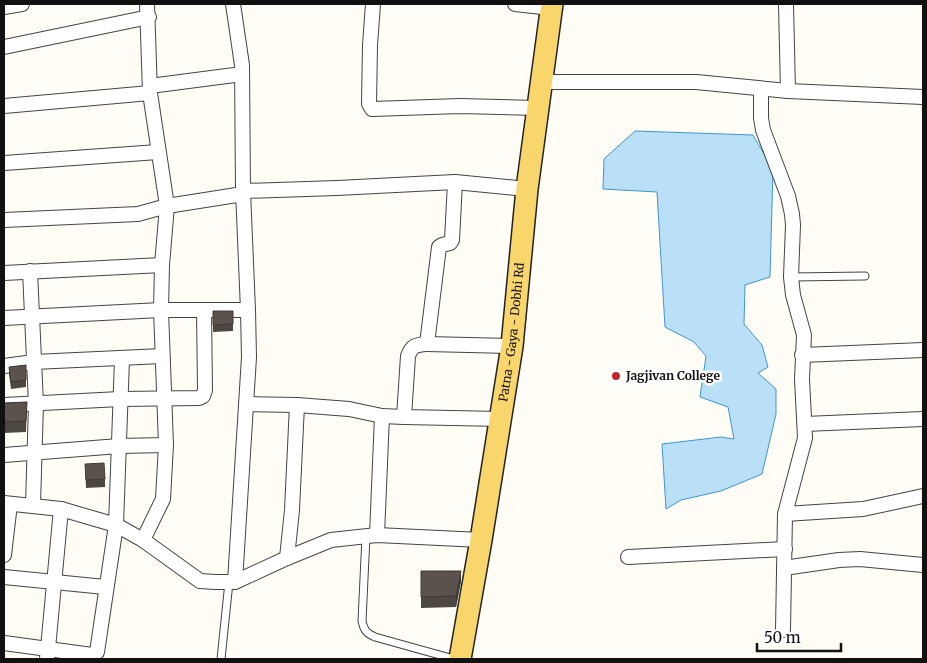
<svg xmlns="http://www.w3.org/2000/svg" width="927" height="663" font-family="Merriweather,serif">
  <style>
    .water { fill: #b9e0f7; stroke: #3f96cf }
    .lines { fill: none; stroke-linecap: round; stroke-linejoin: round }
    .lane-casing { stroke: #444; stroke-width: 9 }
    .street-casing { stroke: #444; stroke-width: 16 }
    .primary-casing { stroke: #222; stroke-width: 24 }
    .lane { stroke: #fff; stroke-width: 7 }
    .street { stroke: #fff; stroke-width: 14 }
    .primary { stroke: #f9d66b; stroke-width: 21 }
    .wall { fill: #4d4742 }
    .shaded-wall { fill: #3f3936 }
    .building { fill: #5a524d; stroke: #3f3936 }
    .poi-dot { fill: #c4262e; stroke: #fff; stroke-width: 2 }
    .labels { text-anchor: middle; stroke-width: 5; stroke-linejoin: round; paint-order: stroke }
    .street-label { font-size: 12px; fill: #111; stroke: #fff }
    .poi-label { font-size: 12px; font-weight: bold; fill: #111; stroke: #fff; text-anchor: start }
  </style>
  <rect width="100%" height="100%" fill="#fffdf5"/>
  <path class="water" d="M635,131L753,135L773,169L770,277L745,285L744,324L762,345L768,367L758,373L776,389V414L762,474L721,491L681,500L666,509L662,444L721,437L734,439L728,407L700,397L706,356L694,342L665,327L657,192L603,189L604,159Z"/>
  <g class="lines">
    <g class="lane-casing">
      <g id="lane">
        <path d="M791,277L865,276"/>
        <path d="M366,536L362,621C364,630 366,633 375,637L454,659"/>
        <path d="M221,659L229,582"/>
      </g>
    </g>
    <g class="street-casing">
      <g id="street">
        <path d="M233,4L242,65L243,191L248,310L249,357L235,582"/>
        <path d="M373,4L370,45L369,104L372,109L460,106L538,108"/>
        <path d="M515,4L551,8"/>
        <path d="M786,4L788,91"/>
        <path d="M4,7L22,4"/>
        <path d="M4,47L149,17"/>
        <path d="M542,82H696L788,91L923,97"/>
        <path d="M150,86L242,74"/>
        <path d="M761,89V118L763,130L788,196L792,214L793,225L791,277L793,295L804,335L802,379L805,438L785,514L783,630"/>
        <path d="M4,106L150,93"/>
        <path d="M4,163L158,152"/>
        <path d="M243,191L337,188L455,182L527,189"/>
        <path d="M4,220L138,214L167,206L243,194"/>
        <path d="M30,271L36,404L33,505"/>
        <path d="M4,273L162,265"/>
        <path d="M4,318L161,310H248"/>
        <path d="M427,344L439,247L442,245L450,243L452,240L455,182"/>
        <path d="M802,355L923,350"/>
        <path d="M4,366L34,362L162,356"/>
        <path d="M246,404L297,405L349,409L382,416L404,417L500,419"/>
        <path d="M4,405L120,399L199,398L203,396L205,390L204,311"/>
        <path d="M404,417L408,356C412,345 416,345 427,344L512,346"/>
        <path d="M805,424L923,419"/>
        <path d="M4,455L119,446L166,445"/>
        <path d="M4,503L61,509L116,525L143,540L200,581L215,582H235L287,558L331,540L377,535L481,540"/>
        <path d="M785,514L863,509L923,496"/>
        <path d="M377,535L382,416"/>
        <path d="M143,540L163,499L166,445L161,310L162,265L167,206L150,93L147,4"/>
        <path d="M4,555L10,504"/>
        <path d="M628,557L785,549"/>
        <path d="M287,558L292,510L297,405"/>
        <path d="M784,568L839,560L860,559L923,565"/>
        <path d="M4,577L105,587"/>
        <path d="M4,643L92,655L97,652L116,525L122,359"/>
        <path d="M47,659L61,509"/>
      </g>
    </g>
    <g class="primary-casing">
      <g id="primary">
        <path id="s1" d="M460,659L481,540L512,346L527,189L552,4"/>
      </g>
    </g>
    <use href="#lane" class="lane"/>
    <use href="#street" class="street"/>
    <use href="#primary" class="primary"/>
  </g>
  <g class="wall">
    <path d="M213,311H233V331L213,332Z"/>
    <path d="M9,367L26,380V387L11,389L9,374Z"/>
    <path d="M27,402L26,432L4,433V403Z"/>
    <path d="M85,464L105,479V487L86,488Z"/>
    <path d="M421,571L461,581L456,607L421,608Z"/>
  </g>
  <path class="shaded-wall" d="M461,571V581L456,607V596Z"/>
  <g class="building">
    <path d="M213,311H233V324L213,325Z"/>
    <path d="M26,365V380L11,382L9,367Z"/>
    <path d="M27,402L26,421L4,422V403Z"/>
    <path d="M104,463L105,479L86,480L85,464Z"/>
    <path d="M421,571H461L456,596L421,597Z"/>
  </g>
  <circle class="poi-dot" cx="616" cy="376" r="5"/>
  <g class="labels">
    <g class="street-label">
      <text dy="4" stroke="none"><textPath href="#s1" startOffset="331">Patna - Gaya - Dobhi Rd</textPath></text>
    </g>
    <g class="poi-label">
      <text x="626" y="380">Jagjivan College</text>
    </g>
  </g>
  <rect width="927" height="663" fill="none" stroke="#111111" stroke-width="10"/>
  <path d="M757 643v8h84v-8" fill="none" stroke="#111111" stroke-width="2.5"/>
  <text x="764" y="643" font-size="15" fill="#111111" stroke="#ffffff" stroke-width="4" paint-order="stroke">50 m</text>
</svg>
